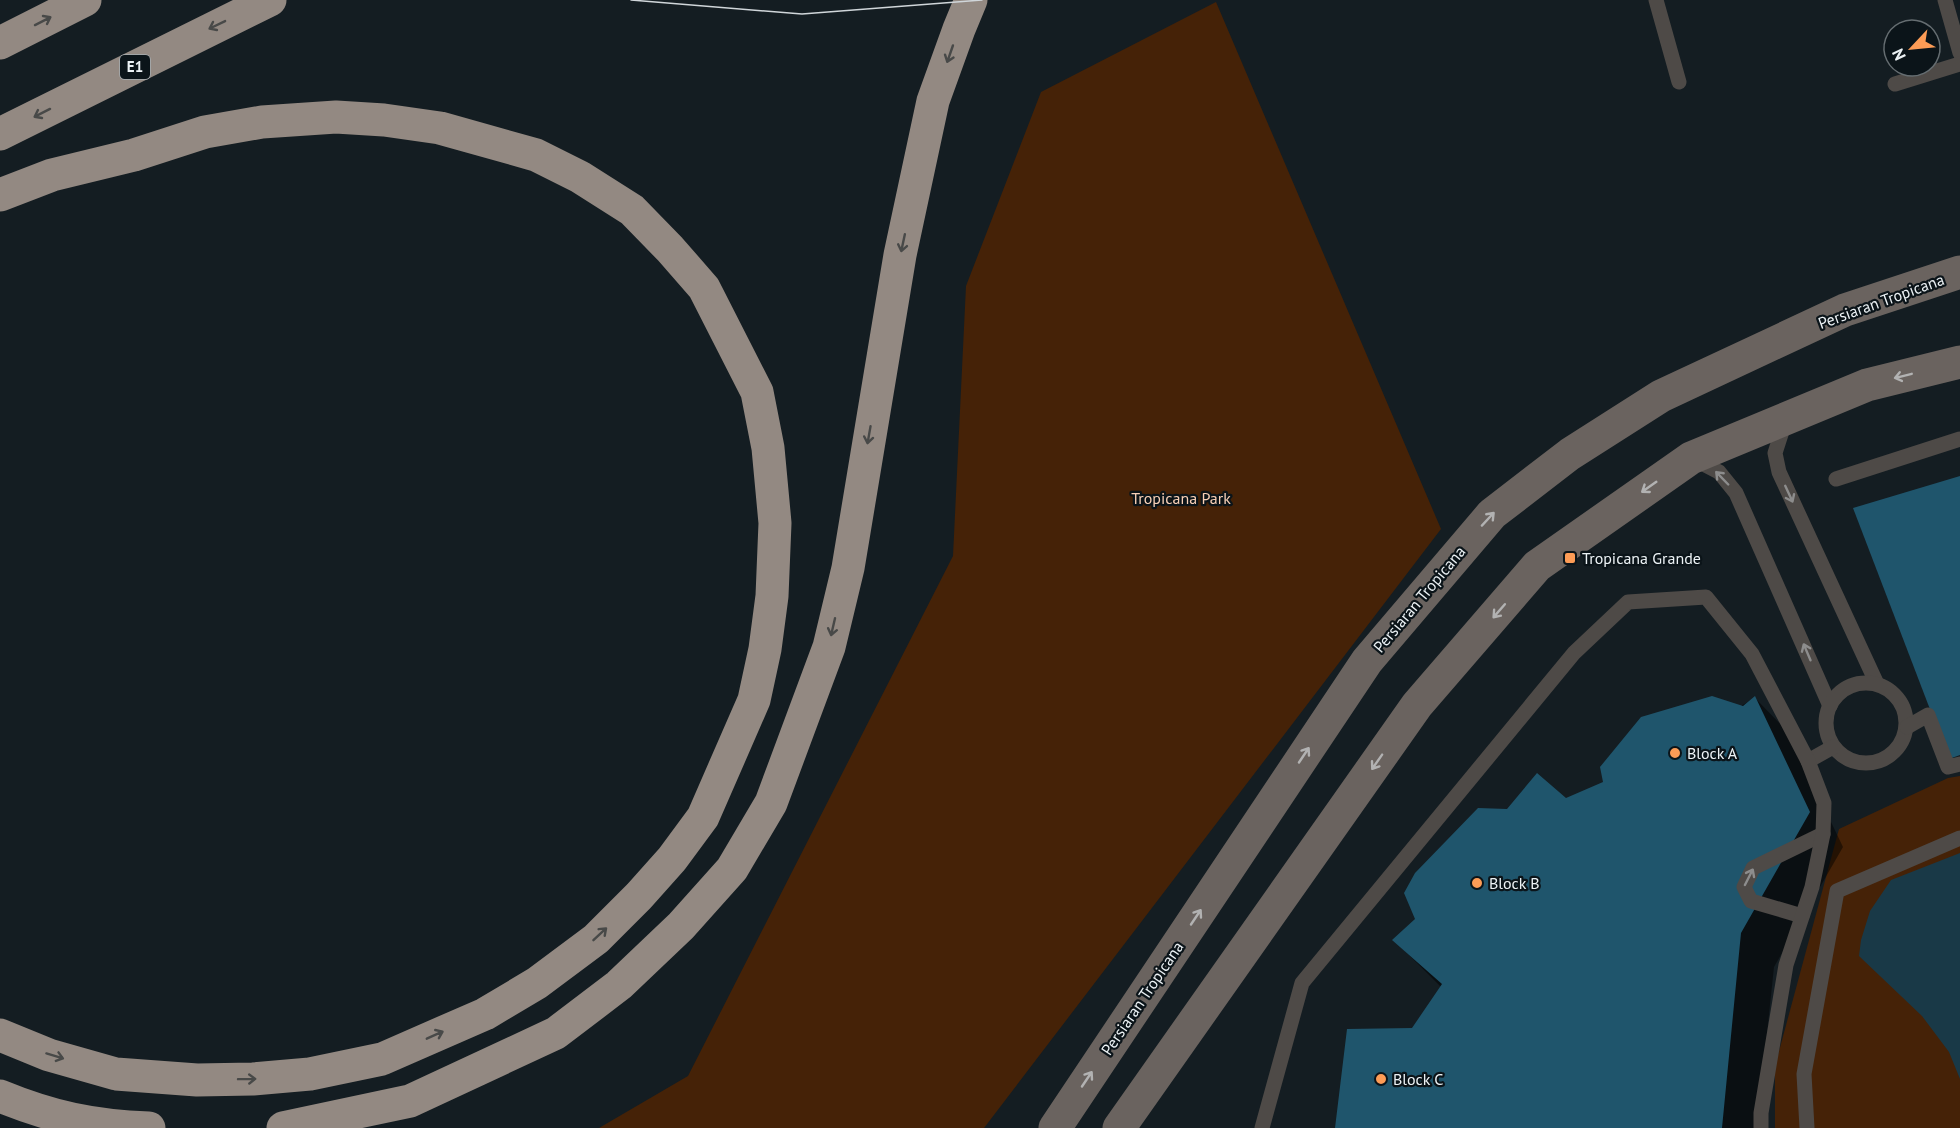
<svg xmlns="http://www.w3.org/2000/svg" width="1960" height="1128" font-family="'PT Sans',sans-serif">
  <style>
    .green { fill: #452207 }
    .water { fill: #193947 }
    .shadow { fill: #0007 }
    .building { fill: #1f556c }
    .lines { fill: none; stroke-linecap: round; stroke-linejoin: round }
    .lane { stroke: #4e4a47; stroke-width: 15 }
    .secondary { stroke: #6a635f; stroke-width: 33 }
    .highway { stroke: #938982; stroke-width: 33 }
    .tram { stroke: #d0d6da; stroke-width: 1.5 }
    .oneway { stroke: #484948 }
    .oneway2 { stroke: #b2b2b2 }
    .oneway3 { stroke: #8d8d8d }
    .poi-dot { fill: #fd9c56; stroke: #0b1419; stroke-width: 2 }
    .labels { text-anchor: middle; stroke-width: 4.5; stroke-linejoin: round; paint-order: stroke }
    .shield { fill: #0b1419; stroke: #a8afb3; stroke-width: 1.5 }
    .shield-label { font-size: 15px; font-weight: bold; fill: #ecf2f5 }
    .street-label { font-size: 16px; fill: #ecf2f5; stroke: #0b1419 }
    .park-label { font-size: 16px; fill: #f8d0b6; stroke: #0b1419 }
    .poi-label { font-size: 16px; fill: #ecf2f5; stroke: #0b1419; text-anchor: start }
  </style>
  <rect width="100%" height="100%" fill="#141d22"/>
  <g class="green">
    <path d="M1216,2L1441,529L984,1128H599L688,1076L953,556L966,286L1041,92Z"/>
    <path d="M1960,776V1128H1775V1066L1839,829L1948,778Z"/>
  </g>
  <path class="water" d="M1960,853V1079L1949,1052L1922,1016L1859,956L1861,940L1870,911L1891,880Z"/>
  <path class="shadow" d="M1755,698L1788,732L1843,847L1774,967L1757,1128H1337L1413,1029L1442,988L1394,940L1417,919L1508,810L1566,800L1604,783Z"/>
  <g class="building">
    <path d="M1960,476V755L1949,759L1853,508Z"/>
    <path d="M1712,696L1743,706L1755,696L1810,812L1741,933L1722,1128H1335L1347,1029L1412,1028L1442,984L1392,940L1415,919L1404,893L1415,873L1478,808L1507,809L1537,773L1566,798L1603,782L1600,767L1641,717Z"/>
  </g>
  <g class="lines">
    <g class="lane">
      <path d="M1656,0L1679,82"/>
      <path d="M1945,0L1960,53"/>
      <path d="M1895,84L1960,64"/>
      <path d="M1785,422L1775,453L1779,472L1877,684"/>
      <path d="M1694,459L1719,472L1736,493L1830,706"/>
      <path d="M1836,479L1960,439"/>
      <circle cx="1866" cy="723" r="40"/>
      <path d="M1907,727L1928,715L1948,767L1960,764"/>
      <path d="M1808,761L1833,747"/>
      <path d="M1802,916L1751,901L1744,887L1753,868L1823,834"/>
      <path d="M1262,1128L1302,983L1574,653L1628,602L1706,597L1752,654L1808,761L1824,803L1823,834L1812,887L1786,965L1761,1113V1128"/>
      <path d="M1807,1128L1804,1074L1837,891L1960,838"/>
    </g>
    <g class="secondary">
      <path d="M1055,1128L1367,661L1492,514L1570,454L1661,396L1845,310L1960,272"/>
      <path d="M1119,1128L1417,705L1537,566L1691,458L1867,385L1960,362"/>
    </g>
    <g class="highway">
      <path d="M0,43L85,0"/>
      <path d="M0,134L270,0"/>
      <path d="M0,195L52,175L134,155L205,132L262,122L336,117L384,120L440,128L536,155L580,177L632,210L670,249L704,288L757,392L768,448L775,523L772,596L765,649L754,700L703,817L672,859L639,896L596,939L537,983L485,1014L382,1059L310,1074L253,1079L197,1080L116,1074L49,1055L0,1035"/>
      <path d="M0,1096C51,1117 93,1126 149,1128"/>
      <path d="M283,1128L410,1101L556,1033L619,985L681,926L732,869L771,803L829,647L848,568L900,255L933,101L959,29L971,0"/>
    </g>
    <path class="tram" d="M631,0L802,14L982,0"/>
  </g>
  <defs><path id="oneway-shaft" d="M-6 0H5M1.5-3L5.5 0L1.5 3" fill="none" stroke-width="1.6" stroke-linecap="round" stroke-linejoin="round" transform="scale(1.5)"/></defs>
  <g class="oneway">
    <use href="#oneway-shaft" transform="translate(43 21) rotate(-27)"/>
    <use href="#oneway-shaft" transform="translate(217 25) rotate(154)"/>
    <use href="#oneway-shaft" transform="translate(950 54) rotate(109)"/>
    <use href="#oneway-shaft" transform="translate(42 113) rotate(153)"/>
    <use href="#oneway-shaft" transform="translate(903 243) rotate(102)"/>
    <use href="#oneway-shaft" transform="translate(869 435) rotate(100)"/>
    <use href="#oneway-shaft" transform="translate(833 627) rotate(103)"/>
    <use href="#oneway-shaft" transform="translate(600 934) rotate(-43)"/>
    <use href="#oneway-shaft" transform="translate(435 1035) rotate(-24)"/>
    <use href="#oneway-shaft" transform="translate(55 1056) rotate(17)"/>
    <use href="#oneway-shaft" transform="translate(247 1079) rotate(-1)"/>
  </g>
  <g class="oneway2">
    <use href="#oneway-shaft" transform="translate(1903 376) rotate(166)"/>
    <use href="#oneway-shaft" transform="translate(1649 487) rotate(145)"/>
    <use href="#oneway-shaft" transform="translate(1488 519) rotate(-47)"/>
    <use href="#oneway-shaft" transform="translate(1499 611) rotate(131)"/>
    <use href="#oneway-shaft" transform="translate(1304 755) rotate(-56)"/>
    <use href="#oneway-shaft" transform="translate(1377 762) rotate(125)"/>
    <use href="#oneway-shaft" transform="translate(1196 917) rotate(-56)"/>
    <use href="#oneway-shaft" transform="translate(1087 1079) rotate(-56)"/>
  </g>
  <g class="oneway3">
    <use href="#oneway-shaft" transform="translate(1722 478) rotate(-134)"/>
    <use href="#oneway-shaft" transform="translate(1789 494) rotate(65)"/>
    <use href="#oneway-shaft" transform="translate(1807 652) rotate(-113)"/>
    <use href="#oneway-shaft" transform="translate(1749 877) rotate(-63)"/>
  </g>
  <g class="poi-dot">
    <rect x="1564" y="552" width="12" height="12" rx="3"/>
    <circle cx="1675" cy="753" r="6"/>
    <circle cx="1477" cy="883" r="6"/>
    <circle cx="1381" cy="1079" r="6"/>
  </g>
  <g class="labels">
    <rect class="shield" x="120" y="55" width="30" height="24" rx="4.5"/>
    <g class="shield-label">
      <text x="135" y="72">E1</text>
    </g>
    <g class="street-label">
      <text transform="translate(1881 301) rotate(-20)" y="6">Persiaran Tropicana</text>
      <text transform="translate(1419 599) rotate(-50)" y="6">Persiaran Tropicana</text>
      <text transform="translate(1142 998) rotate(-56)" y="6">Persiaran Tropicana</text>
    </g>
    <g class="park-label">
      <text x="1181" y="504">Tropicana Park</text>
    </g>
    <g class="poi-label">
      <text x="1582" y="564">Tropicana Grande</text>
      <text x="1687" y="759">Block A</text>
      <text x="1489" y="889">Block B</text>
      <text x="1393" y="1085">Block C</text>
    </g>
  </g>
  <g transform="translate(1912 48) rotate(244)"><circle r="28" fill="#0b1419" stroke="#656d71" stroke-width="1.5"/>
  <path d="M0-4.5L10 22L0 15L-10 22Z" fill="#fd9c56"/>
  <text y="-9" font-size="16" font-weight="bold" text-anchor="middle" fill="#ecf2f5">N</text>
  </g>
</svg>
